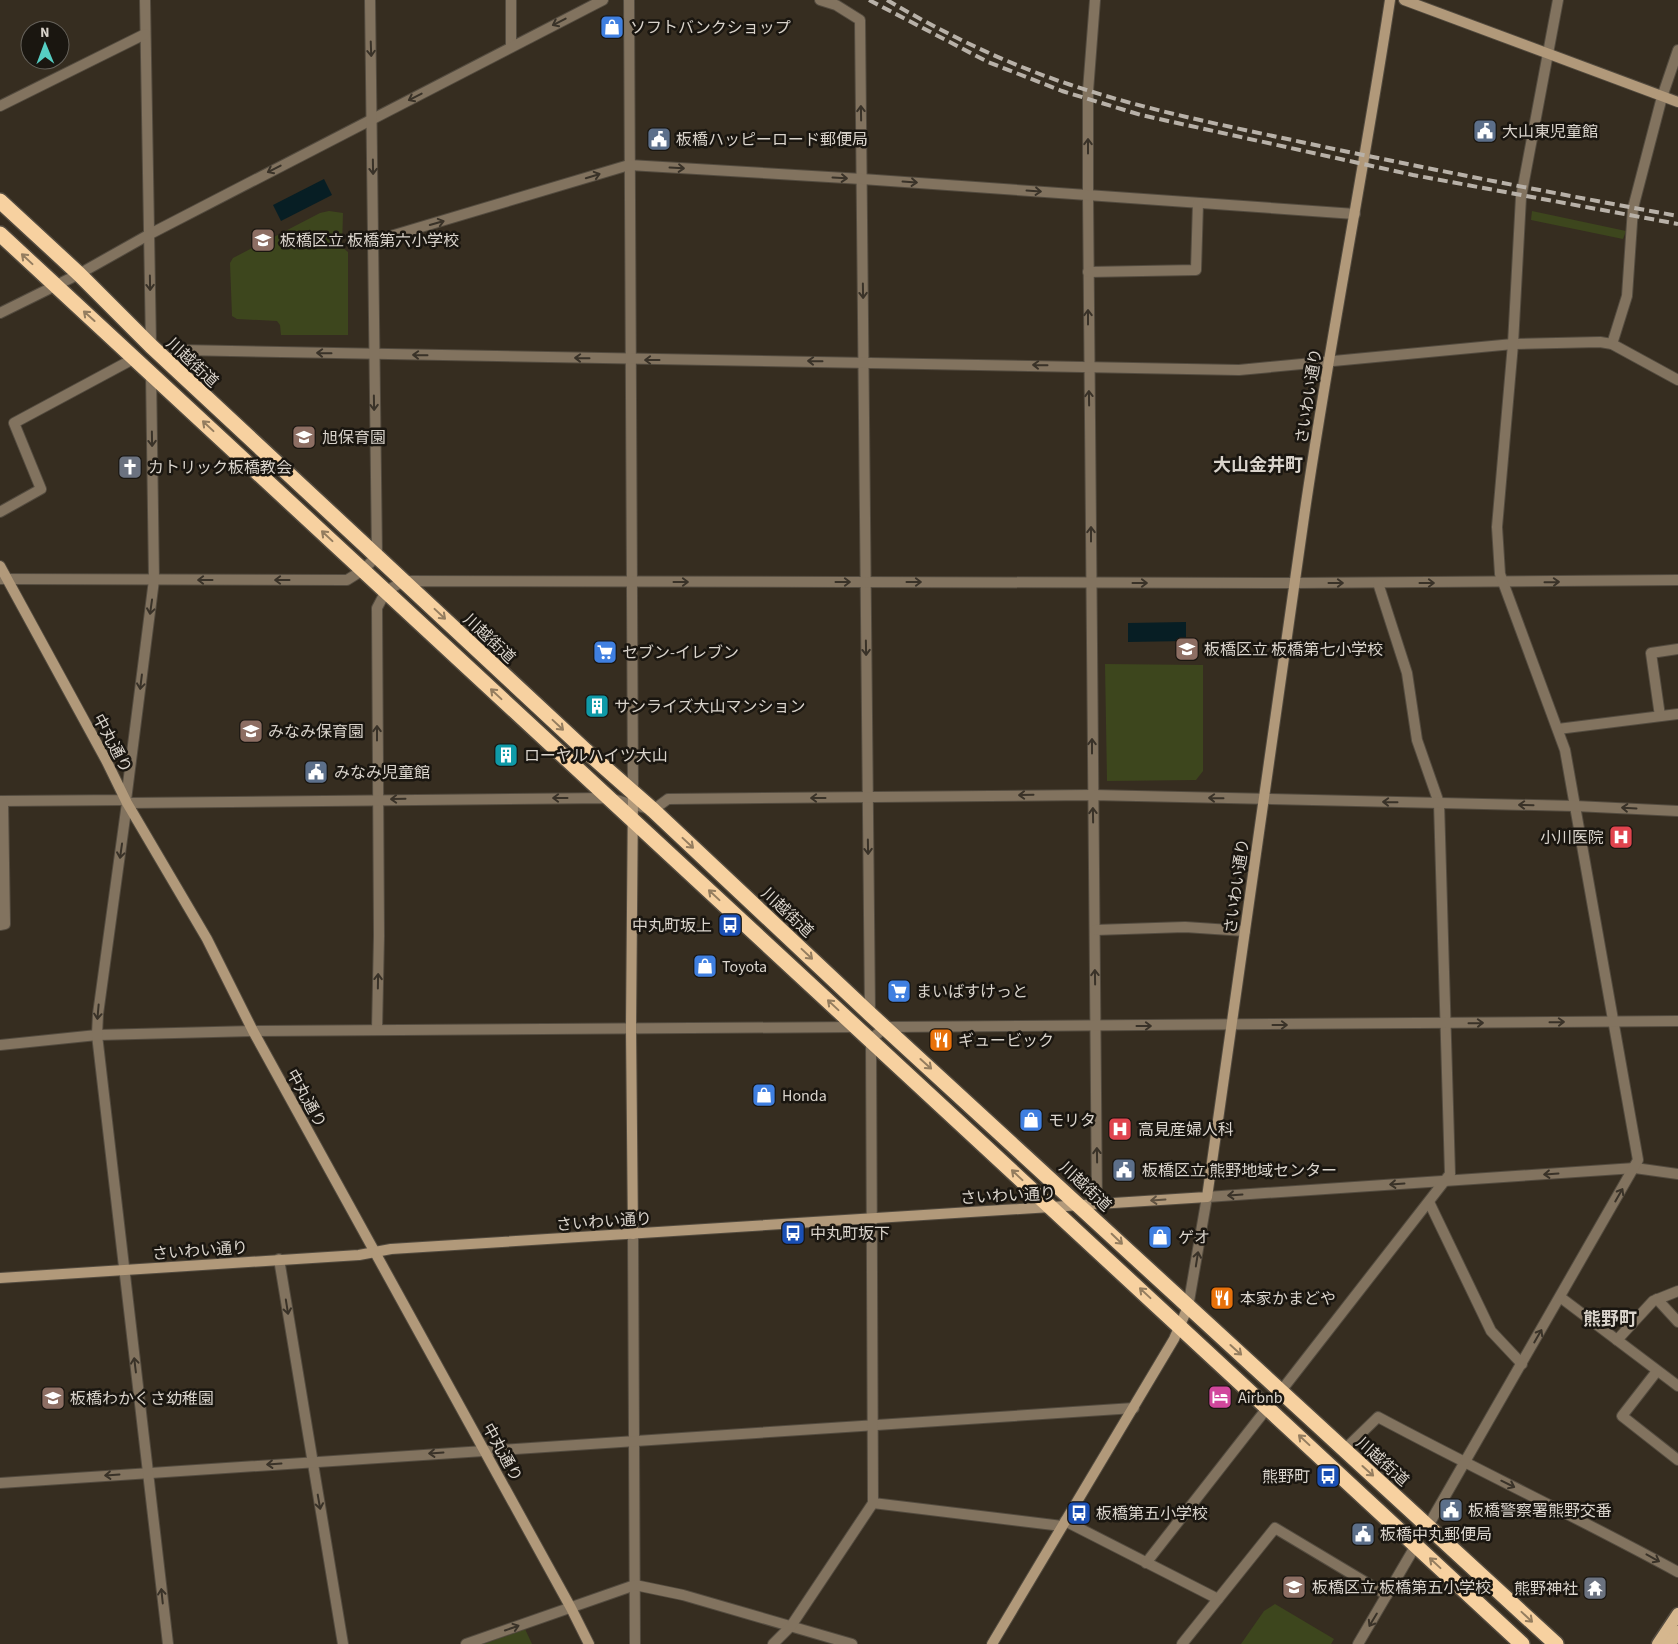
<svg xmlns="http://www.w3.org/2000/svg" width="1678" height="1644" font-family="'Source Sans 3','Noto Sans JP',sans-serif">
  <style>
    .green { fill: #3d461d }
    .water { fill: #071e24 }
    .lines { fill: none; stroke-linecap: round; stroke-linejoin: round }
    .street-casing { stroke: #534b3f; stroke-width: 12 }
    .secondary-casing { stroke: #534b3f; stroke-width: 12 }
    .primary-casing { stroke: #534b3f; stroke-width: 15 }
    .highway-casing { stroke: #534b3f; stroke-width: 18 }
    .street { stroke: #82735f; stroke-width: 10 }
    .secondary { stroke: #b1997a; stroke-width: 10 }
    .primary { stroke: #d6b78e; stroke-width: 12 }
    .highway { stroke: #f7d1a0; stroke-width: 15 }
    .rail { stroke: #b8b1a8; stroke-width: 4; stroke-dasharray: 10 5; stroke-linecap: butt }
    .oneway { stroke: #393228 }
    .oneway2 { stroke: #947d5f }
    .oneway3 { stroke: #5e5140 }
    .labels { text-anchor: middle; stroke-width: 5; stroke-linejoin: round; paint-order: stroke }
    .poi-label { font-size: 16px; fill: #d9d3cb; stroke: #1a1610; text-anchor: start }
    .street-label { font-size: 16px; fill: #d9d3cb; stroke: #1a1610 }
    .neighbourhood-label { font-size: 18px; font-weight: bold; fill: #d9d3cb; stroke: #1a1610 }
  </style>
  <rect width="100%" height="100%" fill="#362d20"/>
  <g class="green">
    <path d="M329,211L343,213L342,247L348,252V335H281L280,325L277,321L237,319L232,316L230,263L233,258L320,213Z"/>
    <path d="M1532,211L1626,231L1623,239L1531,220Z"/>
    <path d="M1105,664L1203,665V771L1196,780L1107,781Z"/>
    <path d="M1275,1604L1334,1639L1331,1644H1241L1264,1611Z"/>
    <path d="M525,1629L532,1644H484Z"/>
  </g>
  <g class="water">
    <path d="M324,179L332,195L281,221L273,205Z"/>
    <path d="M1186,622V641L1128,642V623Z"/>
  </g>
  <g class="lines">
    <g class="street-casing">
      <g id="street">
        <path d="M145,0L151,346"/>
        <path d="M629,0L633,794"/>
        <path d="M820,0L836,5L860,20L870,1014"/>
        <path d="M1095,0L1088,91V195L1097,1204"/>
        <path d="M511,47V0"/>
        <path d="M0,106L145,34"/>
        <path d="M374,241L629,165L862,179L1355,214"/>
        <path d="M1088,272L1196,270L1198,203"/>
        <path d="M0,313L79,274L150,234L603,0"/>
        <path d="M1612,344L1627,296L1633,208L1662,97L1678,50"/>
        <path d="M167,362L181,350L1239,370L1513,344L1600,342L1612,344L1678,380"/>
        <path d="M0,512L41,489L14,423L135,358"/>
        <path d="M0,579L347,580L363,570L377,556L370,0"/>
        <path d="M1660,716L1651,653L1678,649"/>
        <path d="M1558,729L1678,714"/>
        <path d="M0,801L126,800L154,580L151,372"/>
        <path d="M0,925L5,924L3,801"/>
        <path d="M1095,930L1185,927L1245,931"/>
        <path d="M377,1030L379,936L377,608L386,591L404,581L1295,583L1678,580"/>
        <path d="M0,1045L97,1035L253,1031L858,1027"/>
        <path d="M1429,1202L1491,1331L1522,1364"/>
        <path d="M633,1234L635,1644"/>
        <path d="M279,1259L343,1644"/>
        <path d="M1560,1297L1678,1386"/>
        <path d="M1657,1299L1678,1322"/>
        <path d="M1188,1307L1207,1197L1635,1168L1678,1174"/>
        <path d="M1617,1340L1653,1301L1678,1291"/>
        <path d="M1657,1371L1622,1416L1678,1460"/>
        <path d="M1281,1391L1450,1174L1439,803L1417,740L1407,673L1378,583"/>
        <path d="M1344,1450L1378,1417C1477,1470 1579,1518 1678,1572"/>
        <path d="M0,1483L1134,1408"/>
        <path d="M873,1503L1062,1526"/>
        <path d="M1065,1521L1218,1599"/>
        <path d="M1428,1526L1638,1160L1565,750L1500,574L1497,527L1513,344L1521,197L1558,0"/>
        <path d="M1146,1563L1268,1407"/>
        <path d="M168,1644L97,1035L98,1014L127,803L609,798L653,810L668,799L1092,795L1575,806L1678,811"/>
        <path d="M466,1644L635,1585L683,1595L852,1644"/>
        <path d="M773,1644L791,1626L873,1503L871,1039L886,1027L1678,1021"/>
        <path d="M1182,1644L1275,1528L1387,1595"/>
        <path d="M1358,1644L1416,1545"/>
      </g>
    </g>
    <g class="secondary-casing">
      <g id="secondary">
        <path d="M1404,0L1678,102"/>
        <path d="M0,566L107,762L127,803L207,939L253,1031L571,1608L589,1644"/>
        <path d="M633,1234L631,1028L633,794"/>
        <path d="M0,1278L359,1255L391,1249L1207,1197C1239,968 1271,739 1305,510C1330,340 1364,170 1390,0"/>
        <path d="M992,1644L1174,1339L1188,1307"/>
      </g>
    </g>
    <g class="primary-casing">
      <g id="primary">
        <path d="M1658,1644L1678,1614"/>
        <path d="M1670,1644L1678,1632"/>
      </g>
    </g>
    <g class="highway-casing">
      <g id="highway">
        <path d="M0,201L79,274L151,346L586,751L653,810L870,1014L1556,1644"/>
        <path d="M0,234L1522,1644"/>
      </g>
    </g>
    <use href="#street" class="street"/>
    <use href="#secondary" class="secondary"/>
    <use href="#primary" class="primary"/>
    <use href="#highway" class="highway"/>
    <g class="rail">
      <path d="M869,0L988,62L1062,91L1141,115L1413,175L1678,224"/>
      <path d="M887,0C945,34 1007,64 1071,85C1152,112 1237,128 1320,146C1439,171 1558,194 1678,216"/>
    </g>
  </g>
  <defs><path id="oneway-shaft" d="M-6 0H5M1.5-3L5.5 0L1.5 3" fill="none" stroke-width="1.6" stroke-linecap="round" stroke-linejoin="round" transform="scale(1.25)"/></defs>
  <g class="oneway">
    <use href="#oneway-shaft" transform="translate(559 22) rotate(153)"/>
    <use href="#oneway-shaft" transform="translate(371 49) rotate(88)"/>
    <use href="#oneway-shaft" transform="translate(415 97) rotate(153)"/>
    <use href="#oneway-shaft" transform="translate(861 113) rotate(-91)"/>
    <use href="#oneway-shaft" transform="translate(1088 146) rotate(-90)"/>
    <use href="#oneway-shaft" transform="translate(373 167) rotate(89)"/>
    <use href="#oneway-shaft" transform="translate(677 168) rotate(3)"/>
    <use href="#oneway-shaft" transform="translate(274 169) rotate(153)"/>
    <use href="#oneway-shaft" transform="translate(593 176) rotate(-17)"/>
    <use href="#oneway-shaft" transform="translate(840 178) rotate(3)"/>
    <use href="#oneway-shaft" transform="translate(910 182) rotate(4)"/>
    <use href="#oneway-shaft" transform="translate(1034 191) rotate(4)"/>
    <use href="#oneway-shaft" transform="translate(437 223) rotate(-16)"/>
    <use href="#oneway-shaft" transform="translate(150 283) rotate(89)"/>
    <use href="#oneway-shaft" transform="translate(863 291) rotate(89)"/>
    <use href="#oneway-shaft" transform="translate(1088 317) rotate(-90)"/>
    <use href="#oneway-shaft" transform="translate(324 353) rotate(-179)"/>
    <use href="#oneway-shaft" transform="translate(420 355) rotate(-179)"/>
    <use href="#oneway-shaft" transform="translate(582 358) rotate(-179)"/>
    <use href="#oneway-shaft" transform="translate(652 360) rotate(-180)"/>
    <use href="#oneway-shaft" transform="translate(815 361) rotate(-179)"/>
    <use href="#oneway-shaft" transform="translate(1040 365) rotate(-179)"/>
    <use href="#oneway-shaft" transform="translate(1089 398) rotate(-91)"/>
    <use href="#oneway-shaft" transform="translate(374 403) rotate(89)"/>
    <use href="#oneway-shaft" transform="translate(152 439) rotate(89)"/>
    <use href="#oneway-shaft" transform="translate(1091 534) rotate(-90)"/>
    <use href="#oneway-shaft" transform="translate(205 580) rotate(-180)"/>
    <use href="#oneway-shaft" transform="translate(282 580) rotate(180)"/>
    <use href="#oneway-shaft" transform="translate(681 582)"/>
    <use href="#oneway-shaft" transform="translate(843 582)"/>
    <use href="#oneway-shaft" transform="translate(914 582)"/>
    <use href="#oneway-shaft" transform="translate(1552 582) rotate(-1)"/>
    <use href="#oneway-shaft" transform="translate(1140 583)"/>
    <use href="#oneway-shaft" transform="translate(1336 583)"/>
    <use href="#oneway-shaft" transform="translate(1427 583)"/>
    <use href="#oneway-shaft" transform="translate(151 607) rotate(98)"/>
    <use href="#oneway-shaft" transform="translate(866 648) rotate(89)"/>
    <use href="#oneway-shaft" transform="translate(141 682) rotate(97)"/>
    <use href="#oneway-shaft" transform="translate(377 733) rotate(-90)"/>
    <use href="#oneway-shaft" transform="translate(1092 746) rotate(-90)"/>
    <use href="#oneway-shaft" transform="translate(1026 795) rotate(179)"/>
    <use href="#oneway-shaft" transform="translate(560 798) rotate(180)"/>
    <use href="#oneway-shaft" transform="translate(818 798) rotate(180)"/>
    <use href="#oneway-shaft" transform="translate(1216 798) rotate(-179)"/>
    <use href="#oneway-shaft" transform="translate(398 799) rotate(179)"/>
    <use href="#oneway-shaft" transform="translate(1390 802) rotate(-179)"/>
    <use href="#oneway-shaft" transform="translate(1526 805) rotate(-179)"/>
    <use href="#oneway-shaft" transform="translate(1629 808) rotate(-177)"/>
    <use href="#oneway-shaft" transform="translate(1093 815) rotate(-91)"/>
    <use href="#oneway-shaft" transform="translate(868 847) rotate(89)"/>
    <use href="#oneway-shaft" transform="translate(121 851) rotate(98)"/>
    <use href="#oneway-shaft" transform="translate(1095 977) rotate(-91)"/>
    <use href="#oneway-shaft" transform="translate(378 981) rotate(-89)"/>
    <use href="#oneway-shaft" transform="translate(98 1012) rotate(95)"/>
    <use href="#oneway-shaft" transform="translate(1557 1022) rotate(-1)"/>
    <use href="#oneway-shaft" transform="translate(1476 1023) rotate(-1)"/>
    <use href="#oneway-shaft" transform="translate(1280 1025)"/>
    <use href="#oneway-shaft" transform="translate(1144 1026)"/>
    <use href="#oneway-shaft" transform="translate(1097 1155) rotate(-91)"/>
    <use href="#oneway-shaft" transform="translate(1551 1174) rotate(176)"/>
    <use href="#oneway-shaft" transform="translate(1397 1184) rotate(176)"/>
    <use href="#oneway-shaft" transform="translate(1235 1195) rotate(176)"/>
    <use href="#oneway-shaft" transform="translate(1619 1195) rotate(-60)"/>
    <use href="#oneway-shaft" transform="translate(1197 1259) rotate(-81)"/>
    <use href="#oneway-shaft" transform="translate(287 1307) rotate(81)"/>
    <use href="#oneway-shaft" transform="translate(1538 1336) rotate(-60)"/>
    <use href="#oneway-shaft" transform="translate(135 1365) rotate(-97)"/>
    <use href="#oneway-shaft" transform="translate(436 1453) rotate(176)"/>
    <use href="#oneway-shaft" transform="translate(274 1464) rotate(176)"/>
    <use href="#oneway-shaft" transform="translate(112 1475) rotate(176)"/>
    <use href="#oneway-shaft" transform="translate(1508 1484) rotate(26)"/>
    <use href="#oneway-shaft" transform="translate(319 1502) rotate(80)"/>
    <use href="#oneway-shaft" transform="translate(1653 1558) rotate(29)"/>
    <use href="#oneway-shaft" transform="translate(162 1596) rotate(-96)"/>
    <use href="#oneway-shaft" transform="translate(1373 1620) rotate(121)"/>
    <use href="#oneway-shaft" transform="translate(512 1628) rotate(-19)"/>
  </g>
  <g class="oneway2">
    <use href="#oneway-shaft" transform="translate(27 259) rotate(-137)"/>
    <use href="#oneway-shaft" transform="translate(89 316) rotate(-138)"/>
    <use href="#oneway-shaft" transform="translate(208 426) rotate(-137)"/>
    <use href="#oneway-shaft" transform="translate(327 536) rotate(-137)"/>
    <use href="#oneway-shaft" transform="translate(440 614) rotate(43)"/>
    <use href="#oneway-shaft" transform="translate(496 694) rotate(-137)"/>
    <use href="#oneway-shaft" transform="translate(558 725) rotate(43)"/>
    <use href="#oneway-shaft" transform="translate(688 843) rotate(43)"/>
    <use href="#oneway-shaft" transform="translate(714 895) rotate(-137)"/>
    <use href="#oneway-shaft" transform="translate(807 954) rotate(43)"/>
    <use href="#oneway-shaft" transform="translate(833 1005) rotate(-137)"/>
    <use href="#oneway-shaft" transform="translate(926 1064) rotate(42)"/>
    <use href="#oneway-shaft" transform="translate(1017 1175) rotate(-137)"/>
    <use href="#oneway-shaft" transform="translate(1117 1239) rotate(44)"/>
    <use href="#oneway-shaft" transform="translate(1145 1293) rotate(-137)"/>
    <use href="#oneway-shaft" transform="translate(1236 1350) rotate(42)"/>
    <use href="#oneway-shaft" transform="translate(1304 1440) rotate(-137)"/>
    <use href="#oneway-shaft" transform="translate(1368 1471) rotate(42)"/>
    <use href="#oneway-shaft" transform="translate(1435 1563) rotate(-137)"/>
    <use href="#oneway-shaft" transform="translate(1527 1617) rotate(43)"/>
  </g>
  <use class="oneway3" href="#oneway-shaft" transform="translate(1158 1200) rotate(176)"/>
  <defs>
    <g id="shop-square" transform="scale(1.25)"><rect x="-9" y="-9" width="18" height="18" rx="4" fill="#3f7fe0" stroke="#1a1610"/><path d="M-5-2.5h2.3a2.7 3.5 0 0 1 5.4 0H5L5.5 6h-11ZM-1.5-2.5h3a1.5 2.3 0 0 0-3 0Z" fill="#fff"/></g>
    <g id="civic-square" transform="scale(1.25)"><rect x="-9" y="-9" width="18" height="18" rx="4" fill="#5c6f8a" stroke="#1a1610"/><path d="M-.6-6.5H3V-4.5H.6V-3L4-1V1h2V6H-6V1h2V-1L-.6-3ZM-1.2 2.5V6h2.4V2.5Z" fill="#fff"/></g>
    <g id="school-square" transform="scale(1.25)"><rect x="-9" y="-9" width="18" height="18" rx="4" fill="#8d6e63" stroke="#1a1610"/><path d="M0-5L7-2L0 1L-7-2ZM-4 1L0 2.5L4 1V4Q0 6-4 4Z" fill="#fff"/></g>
    <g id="church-square" transform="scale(1.25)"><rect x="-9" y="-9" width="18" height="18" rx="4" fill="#6b7280" stroke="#1a1610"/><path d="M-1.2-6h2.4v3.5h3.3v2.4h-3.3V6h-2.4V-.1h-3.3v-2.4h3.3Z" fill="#fff"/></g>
    <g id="supermarket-square" transform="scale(1.25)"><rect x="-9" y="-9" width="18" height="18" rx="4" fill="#3f7fe0" stroke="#1a1610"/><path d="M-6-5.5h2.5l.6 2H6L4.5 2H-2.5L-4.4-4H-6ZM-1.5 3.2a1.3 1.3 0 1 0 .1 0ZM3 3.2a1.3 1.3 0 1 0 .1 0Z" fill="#fff"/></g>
    <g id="building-square" transform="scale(1.25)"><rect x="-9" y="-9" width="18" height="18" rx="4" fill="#0f9aa8" stroke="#1a1610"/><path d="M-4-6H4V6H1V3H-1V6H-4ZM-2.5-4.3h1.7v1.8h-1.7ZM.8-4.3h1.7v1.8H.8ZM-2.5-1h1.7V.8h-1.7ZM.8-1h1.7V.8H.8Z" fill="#fff"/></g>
    <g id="hospital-square" transform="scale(1.25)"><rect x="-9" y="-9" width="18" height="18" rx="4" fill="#e0444e" stroke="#1a1610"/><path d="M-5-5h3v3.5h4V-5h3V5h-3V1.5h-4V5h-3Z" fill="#fff"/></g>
    <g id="bus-square" transform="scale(1.25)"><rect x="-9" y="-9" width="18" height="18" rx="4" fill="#1a4fb4" stroke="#1a1610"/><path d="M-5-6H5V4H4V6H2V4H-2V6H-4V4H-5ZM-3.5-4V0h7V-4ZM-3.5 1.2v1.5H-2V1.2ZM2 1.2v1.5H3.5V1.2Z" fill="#fff"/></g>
    <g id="restaurant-square" transform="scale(1.25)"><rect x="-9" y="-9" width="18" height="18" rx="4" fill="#e8710a" stroke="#1a1610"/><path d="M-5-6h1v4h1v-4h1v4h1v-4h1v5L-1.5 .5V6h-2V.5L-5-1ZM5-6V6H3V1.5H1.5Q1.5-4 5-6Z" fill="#fff"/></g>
    <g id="hotel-square" transform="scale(1.25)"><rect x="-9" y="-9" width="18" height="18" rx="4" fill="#d1479c" stroke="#1a1610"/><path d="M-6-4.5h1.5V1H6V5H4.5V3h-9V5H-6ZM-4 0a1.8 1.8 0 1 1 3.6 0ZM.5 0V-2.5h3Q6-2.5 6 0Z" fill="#fff"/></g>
    <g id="temple-square" transform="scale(1.25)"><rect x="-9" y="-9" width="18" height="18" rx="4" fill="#6b7280" stroke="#1a1610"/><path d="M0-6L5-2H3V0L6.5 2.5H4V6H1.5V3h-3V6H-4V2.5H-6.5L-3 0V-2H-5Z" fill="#fff"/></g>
  </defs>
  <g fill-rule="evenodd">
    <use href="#shop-square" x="612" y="27"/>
    <use href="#civic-square" x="1485" y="131"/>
    <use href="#civic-square" x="659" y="139"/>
    <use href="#school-square" x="263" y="240"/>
    <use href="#school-square" x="304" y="437"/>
    <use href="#church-square" x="130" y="467"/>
    <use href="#school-square" x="1187" y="649"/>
    <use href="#supermarket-square" x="605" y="652"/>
    <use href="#building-square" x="597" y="706"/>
    <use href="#school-square" x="251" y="731"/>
    <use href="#building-square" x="506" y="755"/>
    <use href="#civic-square" x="316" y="772"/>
    <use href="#hospital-square" x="1621" y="837"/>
    <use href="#bus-square" x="730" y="925"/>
    <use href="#shop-square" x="705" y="966"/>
    <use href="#supermarket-square" x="899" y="991"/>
    <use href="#restaurant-square" x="941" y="1040"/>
    <use href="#shop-square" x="764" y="1095"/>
    <use href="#shop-square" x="1031" y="1120"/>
    <use href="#hospital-square" x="1120" y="1129"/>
    <use href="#civic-square" x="1124" y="1170"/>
    <use href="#bus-square" x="793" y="1233"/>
    <use href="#shop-square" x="1160" y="1237"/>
    <use href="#restaurant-square" x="1222" y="1298"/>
    <use href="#hotel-square" x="1220" y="1397"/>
    <use href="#school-square" x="53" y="1398"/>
    <use href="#bus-square" x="1328" y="1476"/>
    <use href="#civic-square" x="1451" y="1510"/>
    <use href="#bus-square" x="1079" y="1513"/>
    <use href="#civic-square" x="1363" y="1534"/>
    <use href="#school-square" x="1294" y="1587"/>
    <use href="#temple-square" x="1595" y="1588"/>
  </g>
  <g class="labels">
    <g class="poi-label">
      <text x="630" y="33">ソフトバンクショップ</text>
      <text x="1502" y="137">大山東児童館</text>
      <text x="676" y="145">板橋ハッピーロード郵便局</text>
      <text x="280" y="246">板橋区立 板橋第六小学校</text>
      <text x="322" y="443">旭保育園</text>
      <text x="148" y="473">カトリック板橋教会</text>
      <text x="1204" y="655">板橋区立 板橋第七小学校</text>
      <text x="622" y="658">セブン-イレブン</text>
      <text x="614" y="712">サンライズ大山マンション</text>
      <text x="268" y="737">みなみ保育園</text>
      <text x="524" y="761">ローヤルハイツ大山</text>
      <text x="334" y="778">みなみ児童館</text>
      <text x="1604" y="843" text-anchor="end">小川医院</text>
      <text x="712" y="931" text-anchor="end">中丸町坂上</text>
      <text x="722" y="972">Toyota</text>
      <text x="916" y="997">まいばすけっと</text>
      <text x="958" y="1046">ギュービック</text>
      <text x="782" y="1101">Honda</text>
      <text x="1048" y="1126">モリタ</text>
      <text x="1138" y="1135">高見産婦人科</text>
      <text x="1142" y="1176">板橋区立 熊野地域センター</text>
      <text x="810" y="1239">中丸町坂下</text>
      <text x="1178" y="1243">ゲオ</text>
      <text x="1240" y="1304">本家かまどや</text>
      <text x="1238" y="1403">Airbnb</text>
      <text x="70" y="1404">板橋わかくさ幼稚園</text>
      <text x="1310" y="1482" text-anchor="end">熊野町</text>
      <text x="1468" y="1516">板橋警察署熊野交番</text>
      <text x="1096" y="1519">板橋第五小学校</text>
      <text x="1380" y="1540">板橋中丸郵便局</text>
      <text x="1312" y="1593">板橋区立 板橋第五小学校</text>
      <text x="1578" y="1594" text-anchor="end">熊野神社</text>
    </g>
    <g class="street-label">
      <text transform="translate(193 362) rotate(43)" y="6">川越街道</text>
      <text transform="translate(1308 396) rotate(-81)" y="6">さいわい通り</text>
      <text transform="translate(490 638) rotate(43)" y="6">川越街道</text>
      <text transform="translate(113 743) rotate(62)" y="6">中丸通り</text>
      <text transform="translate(1236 886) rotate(-82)" y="6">さいわい通り</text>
      <text transform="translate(788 912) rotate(43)" y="6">川越街道</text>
      <text transform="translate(307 1098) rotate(61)" y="6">中丸通り</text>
      <text transform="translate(1086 1186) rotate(43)" y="6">川越街道</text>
      <text transform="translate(1008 1195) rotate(-3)" y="6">さいわい通り</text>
      <text transform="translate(604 1221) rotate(-4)" y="6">さいわい通り</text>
      <text transform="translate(200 1250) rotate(-4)" y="6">さいわい通り</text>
      <text transform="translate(503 1452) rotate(61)" y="6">中丸通り</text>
      <text transform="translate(1383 1461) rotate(42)" y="6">川越街道</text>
    </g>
    <g class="neighbourhood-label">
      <text x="1258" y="471">大山金井町</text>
      <text x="1610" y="1325">熊野町</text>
    </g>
  </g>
  <g transform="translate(45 45) rotate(359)"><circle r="24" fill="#1a1610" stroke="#66625b"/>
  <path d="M0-4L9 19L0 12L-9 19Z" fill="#56cec3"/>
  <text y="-8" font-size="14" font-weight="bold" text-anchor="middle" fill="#d9d3cb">N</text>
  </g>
</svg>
